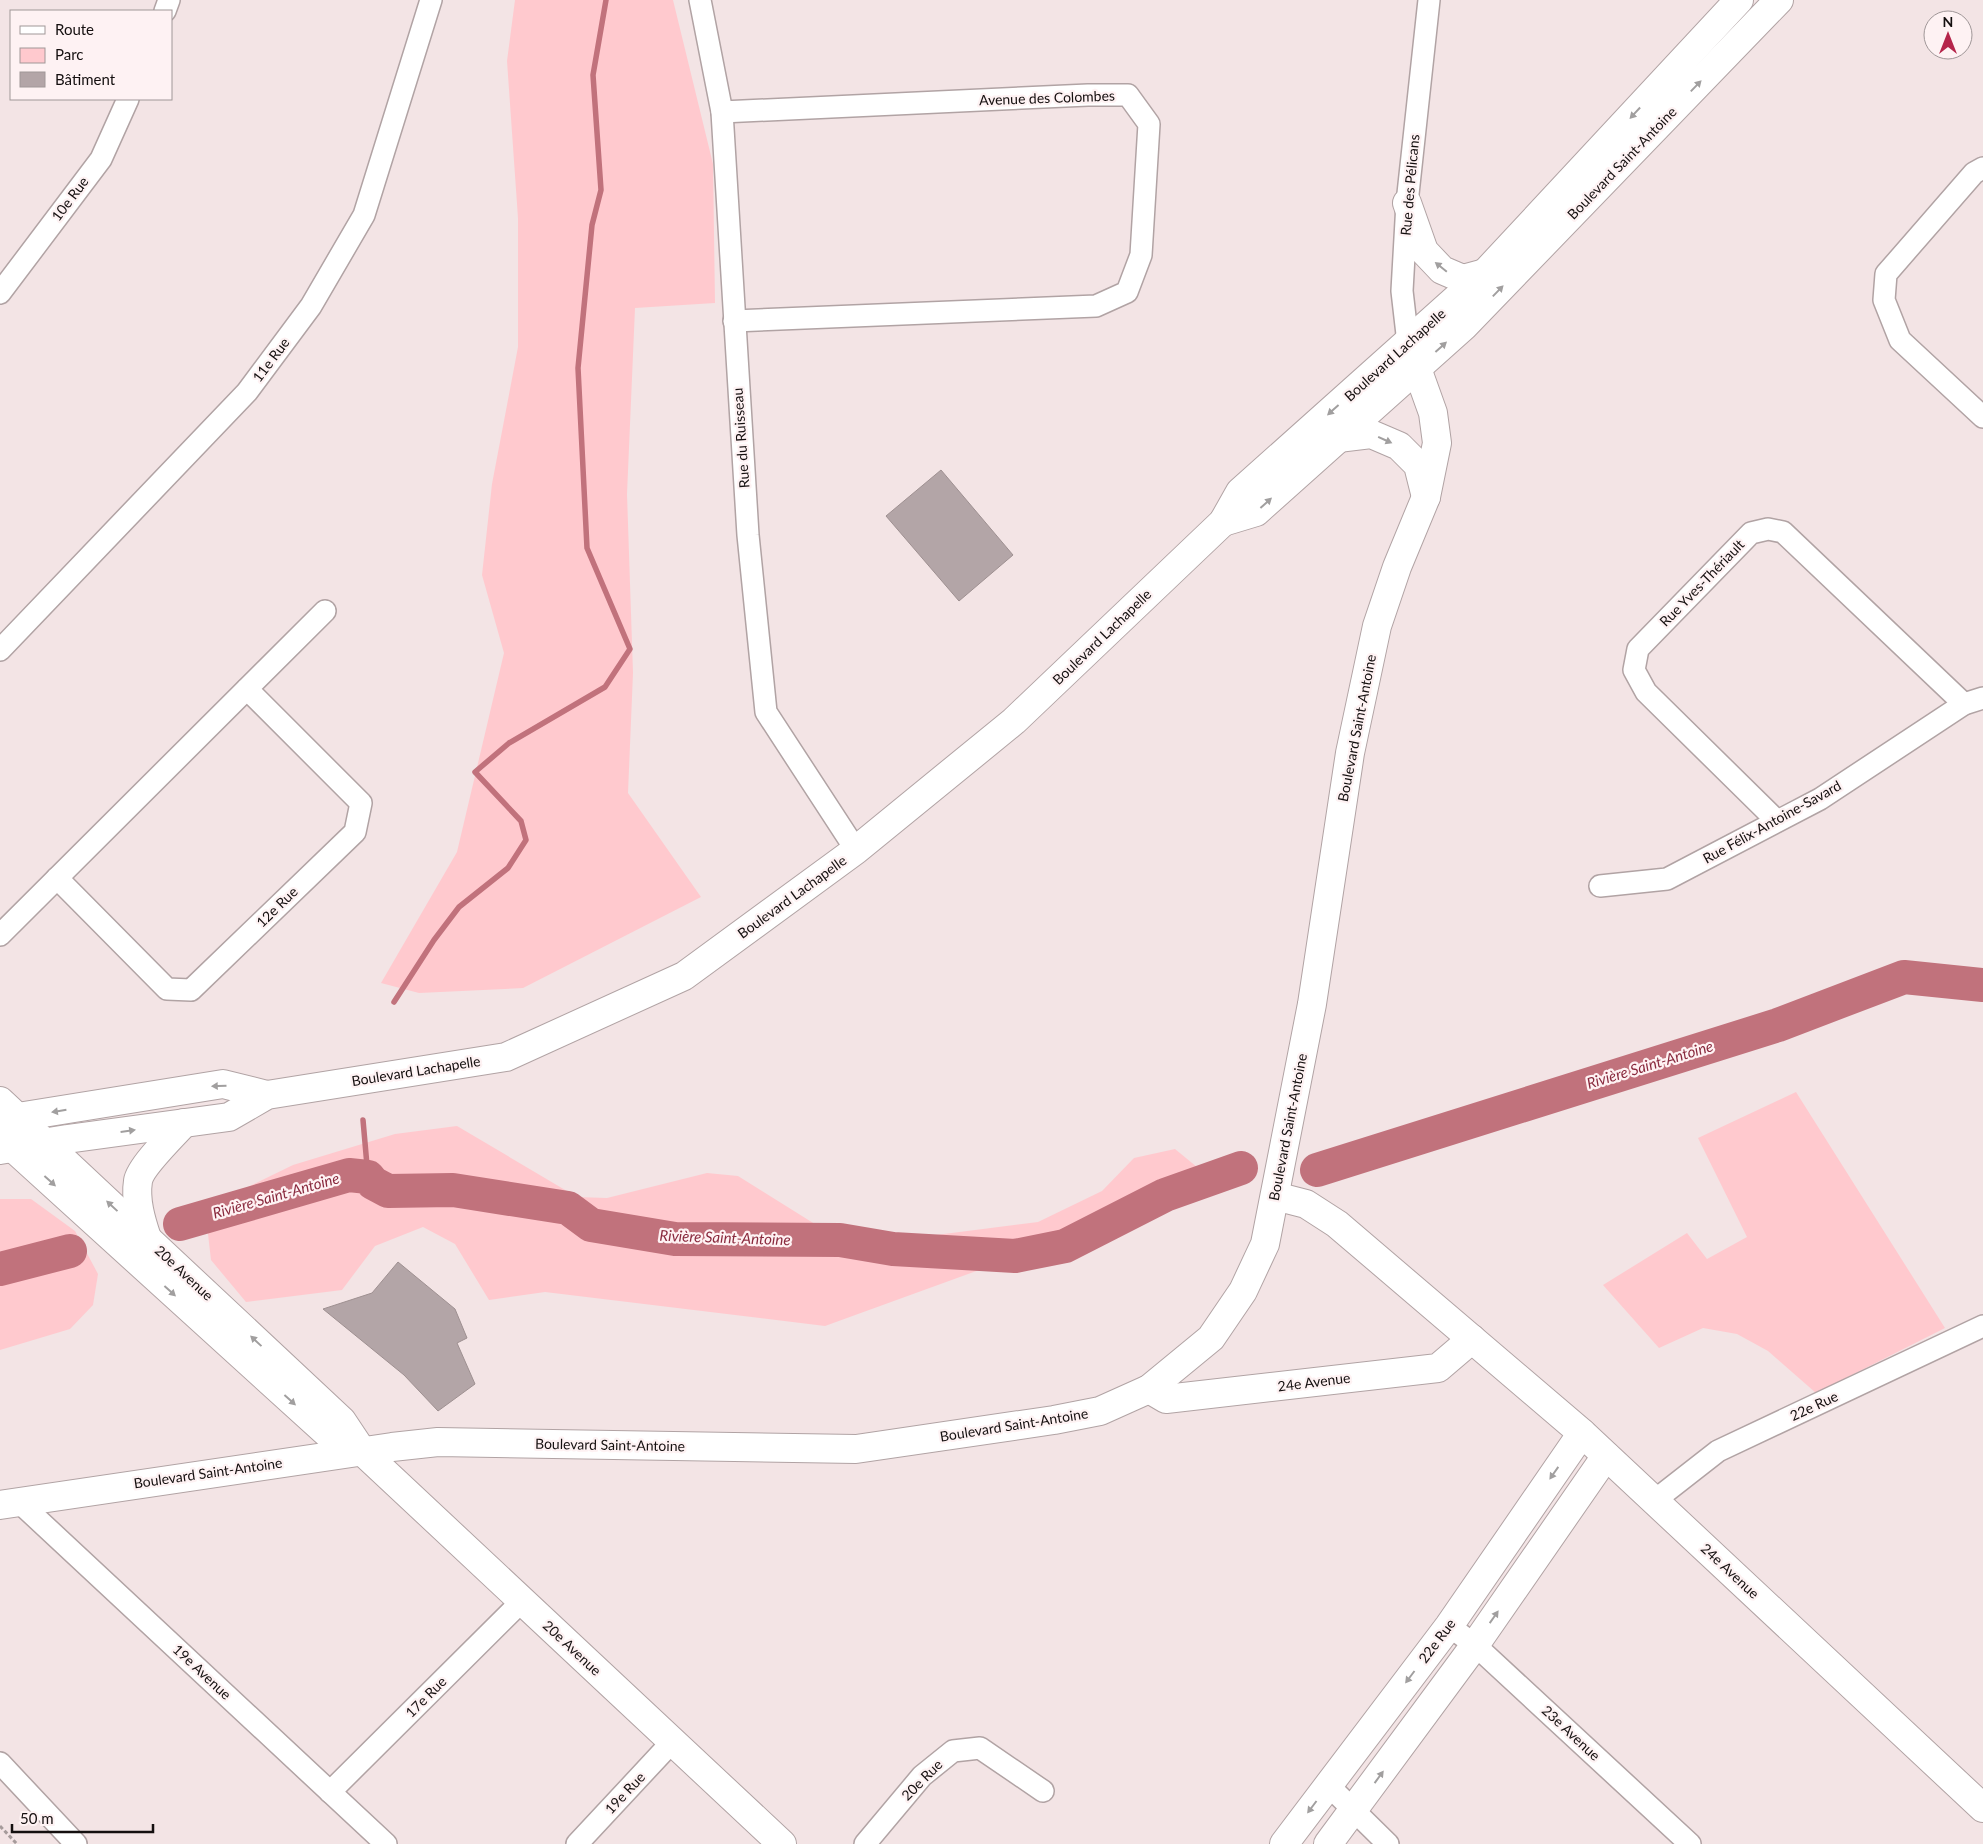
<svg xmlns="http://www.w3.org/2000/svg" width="1983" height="1844" font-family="Lato,sans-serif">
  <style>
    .green { fill: #ffc9ce }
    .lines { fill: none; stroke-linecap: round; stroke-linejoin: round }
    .stream { stroke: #c1727c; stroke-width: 5.5 }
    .river { stroke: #c1727c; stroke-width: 34 }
    .building { fill: #b3a5a7; stroke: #9e9091 }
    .street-casing { stroke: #b1a3a4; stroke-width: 24 }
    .secondary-casing { stroke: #b1a3a4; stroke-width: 30 }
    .primary-casing { stroke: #b1a3a4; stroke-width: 30 }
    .path { stroke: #a69b9b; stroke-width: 3; stroke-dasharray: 4 2.5; stroke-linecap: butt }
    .street { stroke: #fff; stroke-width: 21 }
    .secondary { stroke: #fff; stroke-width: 28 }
    .primary { stroke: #fff; stroke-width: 28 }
    .oneway { fill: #a19f9f }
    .labels { text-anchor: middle; stroke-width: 4.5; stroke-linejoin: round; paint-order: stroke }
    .street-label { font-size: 14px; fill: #140f0f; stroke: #fef2f3 }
    .water-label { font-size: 15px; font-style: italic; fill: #89293d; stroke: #fef2f3 }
  </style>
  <rect width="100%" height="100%" fill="#f3e4e5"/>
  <g class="green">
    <path d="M515,0H673L713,164L715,303L635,308L627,494L633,673L628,793L701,897L523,988L419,993L381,983L457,852L504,653L482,575L492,484L518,347V218L507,61Z"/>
    <path d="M1796,1092L1945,1328L1816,1393L1768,1351L1737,1334L1703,1328L1659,1348L1603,1285L1687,1233L1707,1259L1747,1237L1698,1138Z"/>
    <path d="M457,1126L577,1197L607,1198L707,1173L738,1176L850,1246L1038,1222L1102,1191L1134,1158L1175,1149L1203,1172L1092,1229L825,1326L545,1292L489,1300L455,1244L423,1227L375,1246L342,1290L246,1302L211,1260L205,1208L293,1165L395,1134Z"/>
    <path d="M0,1199H31L75,1231L98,1274L93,1305L70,1329L0,1350Z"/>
  </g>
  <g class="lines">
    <g class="stream">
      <path d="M394,1002L434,940L459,907L508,868L526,840L521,821L475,772L509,743L605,687L630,649L587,548L578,368L592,225L601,190L593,75L606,0"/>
      <path d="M363,1120L368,1177"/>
    </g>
    <g class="river">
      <path d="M1317,1170L1778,1025L1904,977L1983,985"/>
      <path d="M180,1224L349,1175L368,1177L373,1183L388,1191L453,1190L568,1208L591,1225L675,1239L840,1240L893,1249L1015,1256L1065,1246L1165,1195L1241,1168"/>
      <path d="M0,1269L70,1251"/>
    </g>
  </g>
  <g class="building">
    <path d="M941,470L1013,555L959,601L886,516Z"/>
    <path d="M398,1262L455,1309L467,1338L457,1343L475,1384L438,1411L404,1375L323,1309L372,1293Z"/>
  </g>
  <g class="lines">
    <g class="street-casing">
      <g id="street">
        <path d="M700,0L722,112L748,535L766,712L856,850"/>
        <path d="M165,11L169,0"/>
        <path d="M722,112L1088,95H1128L1149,124L1141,255L1127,292L1096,306L734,321"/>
        <path d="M1983,168L1974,173L1886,274L1884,300L1900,340L1983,417"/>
        <path d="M0,293L101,159L128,99"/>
        <path d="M1408,343L1402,291L1407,203L1429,0"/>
        <path d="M0,650L247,392L311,306L364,215L431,0"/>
        <path d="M1777,821L1646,692L1634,670L1638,649L1751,533L1768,529L1783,532L1964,704"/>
        <path d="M57,878L167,989L191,990L355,832L361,803L247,689"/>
        <path d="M1600,886L1667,879L1820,799L1964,704L1983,698"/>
        <path d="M0,935L325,611"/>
        <path d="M18,1501L386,1844"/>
        <path d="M1654,1501L1718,1451L1983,1326"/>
        <path d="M1449,1626L1475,1645L1690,1844"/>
        <path d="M0,1763L76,1844"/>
        <path d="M1328,1785L1388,1844"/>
        <path d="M330,1792L522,1601"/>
        <path d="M577,1844L672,1742"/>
        <path d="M865,1844L922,1776L953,1751L980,1748L1043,1791"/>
      </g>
    </g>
    <g class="secondary-casing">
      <g id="secondary">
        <path d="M0,1101L342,1421L362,1451L782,1844"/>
        <path d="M0,1136L328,1434L361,1451"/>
        <path d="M1275,1196L1306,1204L1337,1224L1582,1433L1983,1808"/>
        <path d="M1149,1389L1166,1399L1438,1368L1472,1339"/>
        <path d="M0,1505L392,1447L438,1442L856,1449L1054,1420L1100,1411L1149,1389L1211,1338L1243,1291L1265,1244L1312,1004L1350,753L1377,626L1397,567L1426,497L1437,443L1433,413L1409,346"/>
        <path d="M1284,1844L1449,1626L1582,1433"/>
        <path d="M1328,1844L1475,1645L1606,1456"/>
      </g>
    </g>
    <g class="primary-casing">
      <g id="primary">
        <path d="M1407,203L1424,251L1442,270L1463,279L1485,273"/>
        <path d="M1338,438L1371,434L1399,446L1418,465L1426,497"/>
        <path d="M1223,522L1256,512L1464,326L1779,0"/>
        <path d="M0,1120L223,1084L267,1095"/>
        <path d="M0,1150L67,1139L229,1117L267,1095L506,1057L684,976L856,850L1014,721L1223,522L1240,492L1485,273L1739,0"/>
        <path d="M147,1238C141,1220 135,1200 138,1181C140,1167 173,1135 184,1123"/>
      </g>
    </g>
    <path class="path" d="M0,1826L17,1844"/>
    <use href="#street" class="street"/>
    <use href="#secondary" class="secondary"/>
    <use href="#primary" class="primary"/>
  </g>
  <defs><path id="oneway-solid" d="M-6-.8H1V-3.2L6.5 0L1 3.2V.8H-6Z" transform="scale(1.25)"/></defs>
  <g class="oneway">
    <use href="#oneway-solid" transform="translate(1696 86) rotate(-46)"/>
    <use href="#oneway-solid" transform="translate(1635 113) rotate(133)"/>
    <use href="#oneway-solid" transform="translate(1441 267) rotate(-141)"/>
    <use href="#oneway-solid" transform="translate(1498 291) rotate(-46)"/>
    <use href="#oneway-solid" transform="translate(1441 347) rotate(-42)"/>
    <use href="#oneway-solid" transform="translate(1333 410) rotate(138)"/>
    <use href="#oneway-solid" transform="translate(1385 440) rotate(24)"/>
    <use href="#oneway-solid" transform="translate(1266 503) rotate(-42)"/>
    <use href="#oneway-solid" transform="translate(219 1086) rotate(178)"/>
    <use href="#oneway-solid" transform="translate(59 1111) rotate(171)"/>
    <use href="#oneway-solid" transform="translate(128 1131) rotate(-8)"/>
    <use href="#oneway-solid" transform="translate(50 1181) rotate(42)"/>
    <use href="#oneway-solid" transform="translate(112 1206) rotate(-137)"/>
    <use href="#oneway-solid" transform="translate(170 1291) rotate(42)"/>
    <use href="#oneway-solid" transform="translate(256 1341) rotate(-137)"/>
    <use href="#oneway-solid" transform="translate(290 1400) rotate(42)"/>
    <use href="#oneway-solid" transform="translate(1554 1473) rotate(125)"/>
    <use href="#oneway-solid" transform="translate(1494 1617) rotate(-55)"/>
    <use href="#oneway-solid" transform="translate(1410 1677) rotate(127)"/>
    <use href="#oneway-solid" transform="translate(1379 1777) rotate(-54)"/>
    <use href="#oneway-solid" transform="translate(1312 1807) rotate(127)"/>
  </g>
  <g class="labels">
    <g class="street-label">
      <text transform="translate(1047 98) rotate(-2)" y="5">Avenue des Colombes</text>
      <text transform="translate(1622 163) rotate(-46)" y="5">Boulevard Saint-Antoine</text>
      <text transform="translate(1410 185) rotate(-85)" y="5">Rue des Pélicans</text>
      <text transform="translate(70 199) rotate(-53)" y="5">10e Rue</text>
      <text transform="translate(1395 355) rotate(-42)" y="5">Boulevard Lachapelle</text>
      <text transform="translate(271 360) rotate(-53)" y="5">11e Rue</text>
      <text transform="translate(741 438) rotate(-94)" y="5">Rue du Ruisseau</text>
      <text transform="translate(1702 583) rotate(-46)" y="5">Rue Yves-Thériault</text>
      <text transform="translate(1102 637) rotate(-44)" y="5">Boulevard Lachapelle</text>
      <text transform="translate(1357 728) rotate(-79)" y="5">Boulevard Saint-Antoine</text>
      <text transform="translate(1772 822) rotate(-29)" y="5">Rue Félix-Antoine-Savard</text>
      <text transform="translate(792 897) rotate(-36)" y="5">Boulevard Lachapelle</text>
      <text transform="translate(277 907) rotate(-44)" y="5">12e Rue</text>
      <text transform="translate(416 1071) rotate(-9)" y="5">Boulevard Lachapelle</text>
      <text transform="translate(1288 1127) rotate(-79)" y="5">Boulevard Saint-Antoine</text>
      <text transform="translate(184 1273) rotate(43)" y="5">20e Avenue</text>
      <text transform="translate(1314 1382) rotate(-7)" y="5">24e Avenue</text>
      <text transform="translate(1814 1406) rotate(-25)" y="5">22e Rue</text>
      <text transform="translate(1014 1425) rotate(-9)" y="5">Boulevard Saint-Antoine</text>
      <text transform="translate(610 1445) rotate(1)" y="5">Boulevard Saint-Antoine</text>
      <text transform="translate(208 1473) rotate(-8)" y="5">Boulevard Saint-Antoine</text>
      <text transform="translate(1730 1571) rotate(43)" y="5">24e Avenue</text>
      <text transform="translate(1437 1641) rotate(-53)" y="5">22e Rue</text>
      <text transform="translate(572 1648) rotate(43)" y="5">20e Avenue</text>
      <text transform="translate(202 1672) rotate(43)" y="5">19e Avenue</text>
      <text transform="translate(426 1697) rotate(-45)" y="5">17e Rue</text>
      <text transform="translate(1571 1733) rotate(43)" y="5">23e Avenue</text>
      <text transform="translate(922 1780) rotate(-45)" y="5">20e Rue</text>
      <text transform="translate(625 1793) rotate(-47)" y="5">19e Rue</text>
    </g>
    <g class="water-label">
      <text transform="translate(1650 1065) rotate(-17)" y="5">Rivière Saint-Antoine</text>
      <text transform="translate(276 1196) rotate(-16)" y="5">Rivière Saint-Antoine</text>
      <text transform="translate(725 1238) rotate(2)" y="5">Rivière Saint-Antoine</text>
    </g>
  </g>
  <rect x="10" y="10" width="162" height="90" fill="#fef2f3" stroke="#a09798"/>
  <rect x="20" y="26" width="25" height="8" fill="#ffffff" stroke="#a09798"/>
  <text x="55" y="35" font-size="15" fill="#140f0f">Route</text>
  <rect x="20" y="48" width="25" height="15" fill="#ffc9ce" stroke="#a09798"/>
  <text x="55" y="60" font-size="15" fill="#140f0f">Parc</text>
  <rect x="20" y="72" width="25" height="15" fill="#b3a5a7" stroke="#a09798"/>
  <text x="55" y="85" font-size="15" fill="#140f0f">Bâtiment</text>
  <g transform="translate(1948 35)"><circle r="24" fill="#fef2f3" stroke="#a09798"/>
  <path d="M0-4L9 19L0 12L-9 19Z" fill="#b5244a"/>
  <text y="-8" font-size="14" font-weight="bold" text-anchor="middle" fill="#140f0f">N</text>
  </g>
  <path d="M12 1824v8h141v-8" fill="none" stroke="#140f0f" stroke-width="2.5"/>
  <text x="20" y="1824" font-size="15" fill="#140f0f" stroke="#fef2f3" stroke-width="4" paint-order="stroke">50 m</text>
</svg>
